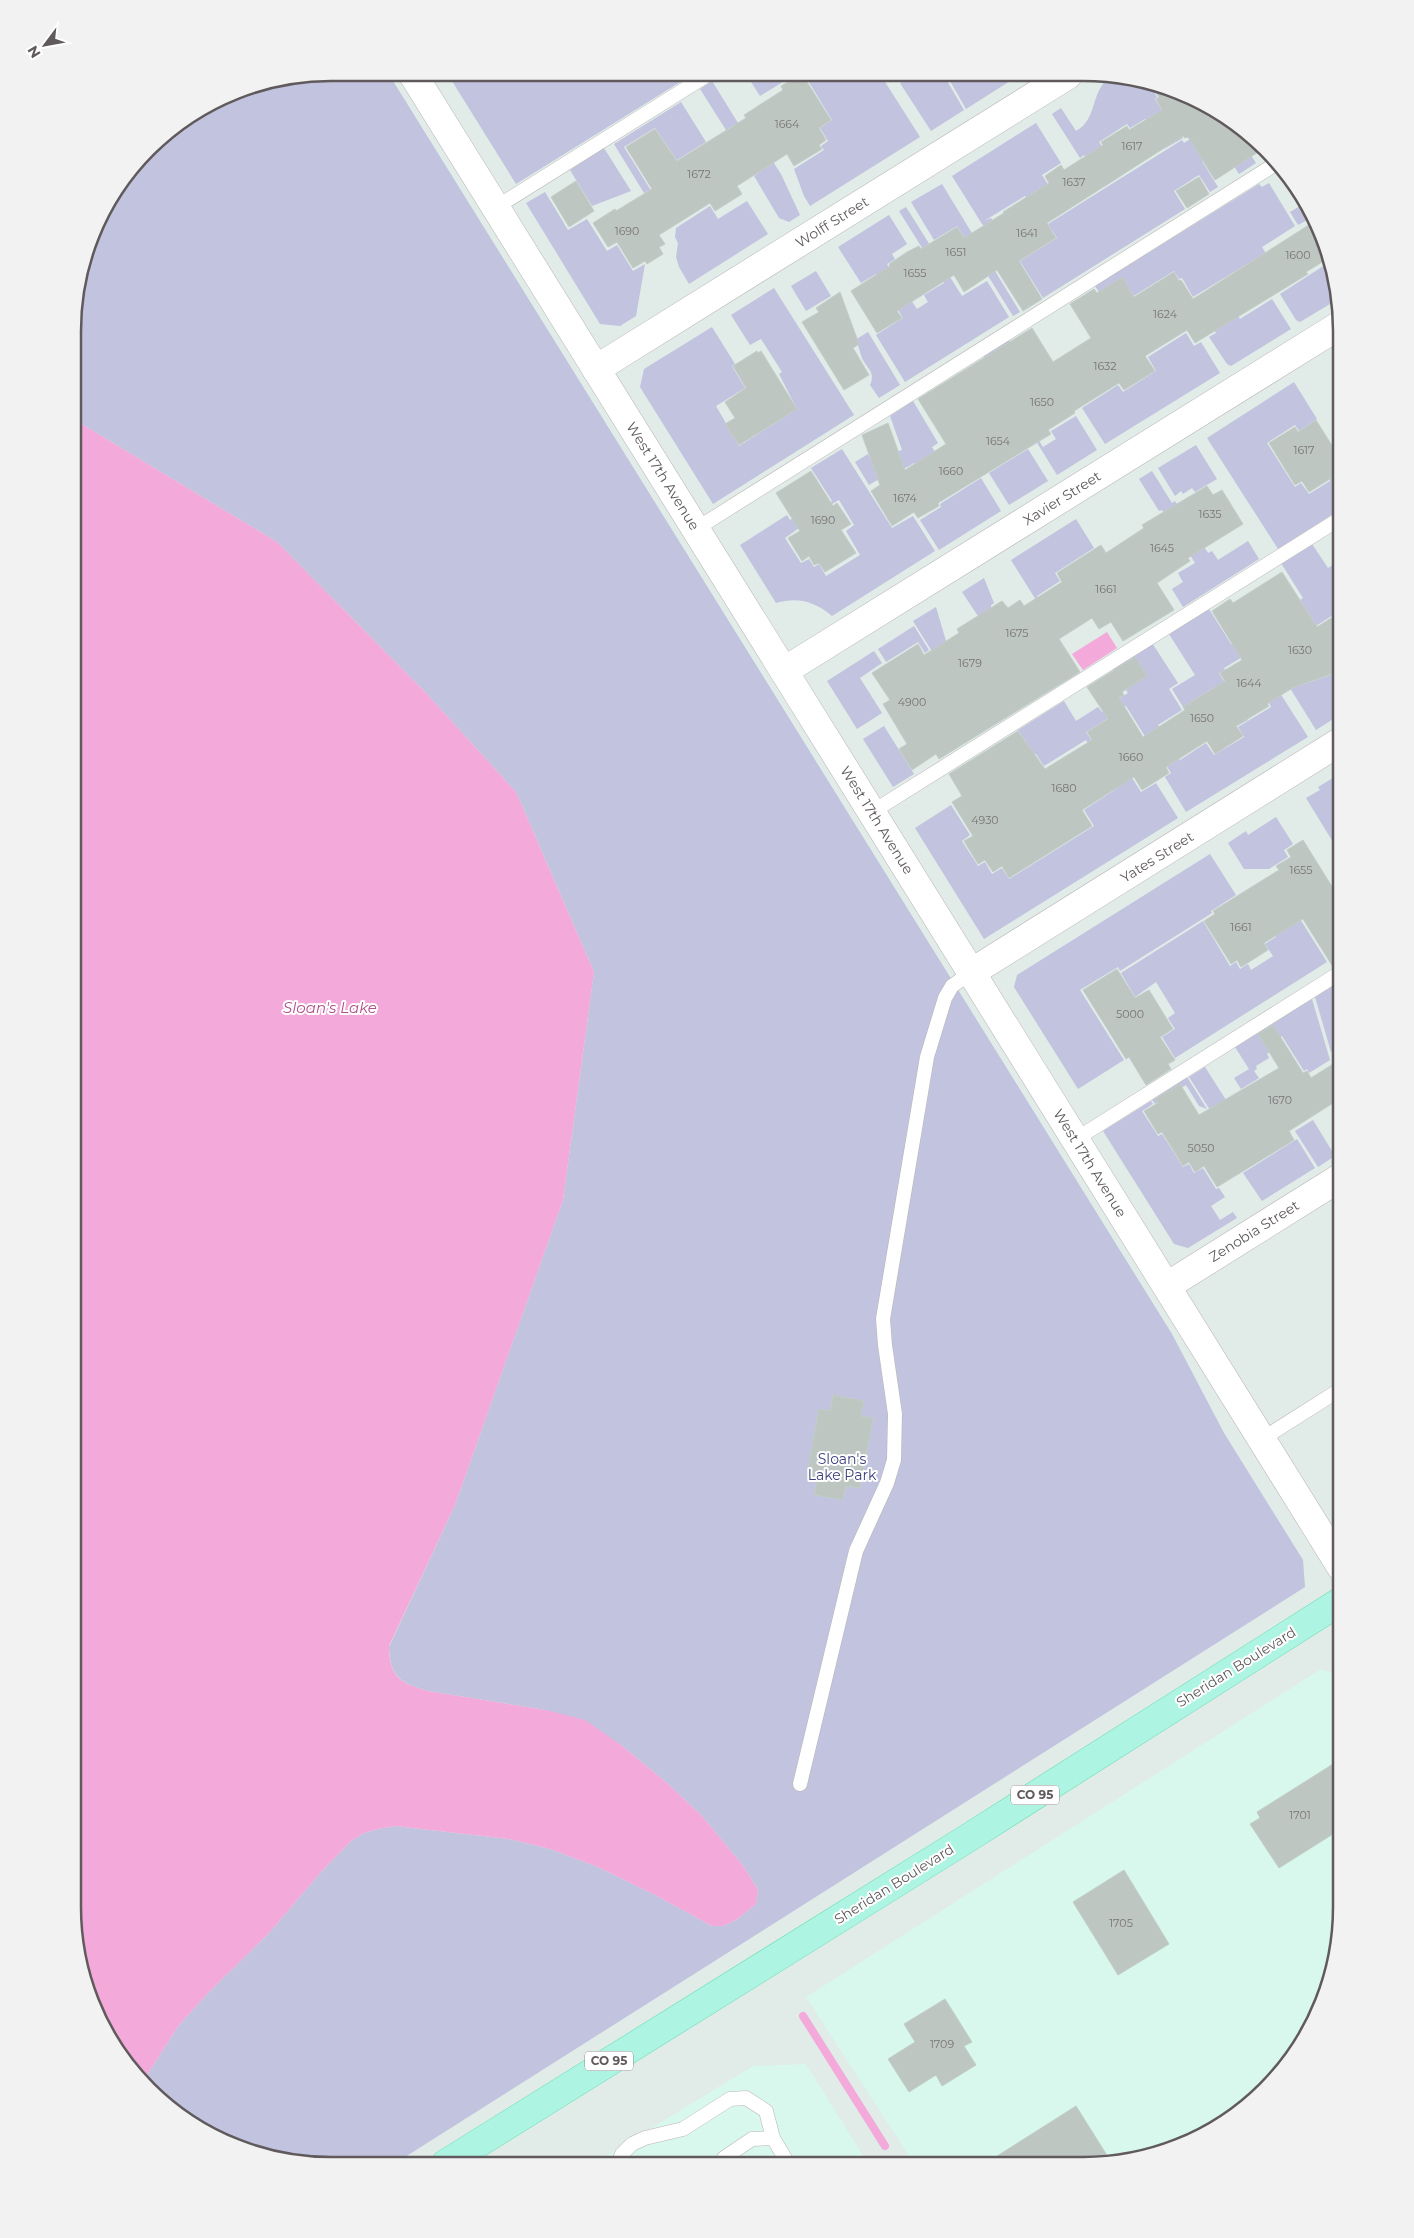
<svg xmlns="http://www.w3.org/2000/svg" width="1414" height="2238" font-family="Montserrat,sans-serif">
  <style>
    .commercial { fill: #d8f8ee }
    .green { fill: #c1c3df }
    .water { fill: #f3a9d9 }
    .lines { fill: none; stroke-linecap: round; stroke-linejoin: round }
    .stream { stroke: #f3a9d9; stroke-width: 8 }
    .building { fill: #bec6c2; stroke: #c1cec9 }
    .lane-casing { stroke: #bab4b7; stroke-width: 15 }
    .street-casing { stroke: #bab4b7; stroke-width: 29 }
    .secondary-casing { stroke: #bab3b6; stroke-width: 29 }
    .primary-casing { stroke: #67deb2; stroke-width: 29 }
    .lane { stroke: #fff; stroke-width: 14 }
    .street { stroke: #fff; stroke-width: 28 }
    .secondary { stroke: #fff; stroke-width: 28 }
    .primary { stroke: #adf4e2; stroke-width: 28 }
    .labels { text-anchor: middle; stroke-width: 4; stroke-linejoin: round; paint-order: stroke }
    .number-label { font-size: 11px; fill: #787576 }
    .shield { fill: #fff; stroke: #908c8e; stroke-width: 1 }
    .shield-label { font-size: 12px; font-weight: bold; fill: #605a5d }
    .street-label { font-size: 14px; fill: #605a5d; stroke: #fff }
    .park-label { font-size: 14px; fill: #3e417b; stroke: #fff }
    .water-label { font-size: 15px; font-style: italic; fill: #b25089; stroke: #fff }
    .rim { fill: none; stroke: #605a5d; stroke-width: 2.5 }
  </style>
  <rect width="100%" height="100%" fill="#e1ebe8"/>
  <g class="commercial">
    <path d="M1321,1669L1341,1676V1924L1322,2005L1288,2064L1240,2112L1181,2146L1083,2165H915L806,1997Z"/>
    <path d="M806,2064L869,2165L593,2164L753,2066Z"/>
  </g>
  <g class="green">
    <path d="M332,73H388L1172,1334L1224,1433L1303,1560L1305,1587L394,2164L298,2163L233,2146L174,2112L143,2081L179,2025L208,1993L269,1933L321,1872L351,1841L364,1833L378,1829L395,1826L509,1839L550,1849L598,1867L655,1895L712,1926H723L736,1920L756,1904L758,1890L744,1867L702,1816L667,1783L621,1745L546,1710L428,1691C400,1683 390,1677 389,1647L455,1505L563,1200L594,972L516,792L425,692L277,542L75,420V298L99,217L161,137L233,92Z"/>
    <path d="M447,73L693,74L516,184Z"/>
    <path d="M746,74H796L760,96Z"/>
    <path d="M804,74H880L920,137L810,206L804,196L794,169L824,150L821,146L828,141L820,128L832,120Z"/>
    <path d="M914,74H943L964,110L931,131L900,83Z"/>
    <path d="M946,74H1021L966,109Z"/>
    <path d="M1113,75L1162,87L1154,92L1157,97L1155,99L1171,126L1174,124L1183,138L1164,149L1145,119L1130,128L1127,124L1099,142L1121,176L1104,187L1084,155L1080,158L1052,114L1061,108L1076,131C1099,119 1089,89 1113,75Z"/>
    <path d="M712,81L751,144L768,154L781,174L800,215L789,222L779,218L754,176L762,170L734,125L726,130L700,89Z"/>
    <path d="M681,102L706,142L677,160L655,128L624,147L673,226L671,227L648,191L644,193L614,144Z"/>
    <path d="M1036,123L1061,163L1042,175L1065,211L1043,225L1025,196L984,221L991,218L1017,262L982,224L952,176Z"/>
    <path d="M1206,129L1241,140L1256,163L1239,174L1222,148L1202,161L1218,187L1210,192L1199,175L1174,191L1185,209L1043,298L1020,261L1057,238L1048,224L1182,140L1184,143Z"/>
    <path d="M604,148L631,191L592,206L570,170Z"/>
    <path d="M1269,183L1295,226L1262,247L1287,287L1283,289L1262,255L1193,297L1182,278L1179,279L1174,271L1119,305L1127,337L1095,286L1259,184L1262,187Z"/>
    <path d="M942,184L1020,312L1013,316L957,226L934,240L911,202Z"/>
    <path d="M545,192L568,230L587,219L607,251L617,245L633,271L645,264L636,316L620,326L600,324L526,203Z"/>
    <path d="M747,201L768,234L689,284L679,267L676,257L678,243L675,237L676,228L710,206L718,219Z"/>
    <path d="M1305,203L1313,217L1298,225L1290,212Z"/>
    <path d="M906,207L962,296L987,281L1009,317L905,382L876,335L903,318L897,308L911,300L917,309L928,302L924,295L944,283L899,211Z"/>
    <path d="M889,215L907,244L892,254L895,259L887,264L897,281V307L876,274L861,283L838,247Z"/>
    <path d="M1328,263L1335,301L1300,322L1296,320L1280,294Z"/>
    <path d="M816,271L831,296L806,311L791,286Z"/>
    <path d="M774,288L854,415L713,504L640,387L644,369L712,327L735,364L732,366L745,388L716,406L739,446L797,409L779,374L782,372L761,339L750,345L731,315Z"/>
    <path d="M1194,299L1237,314L1240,319L1272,299L1291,329L1231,366L1227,364L1209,337L1216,333Z"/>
    <path d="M868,332L900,385L879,398L870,385C877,371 864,367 861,355C859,349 859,346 855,340Z"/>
    <path d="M1186,333L1194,346L1201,342L1220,373L1105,444L1082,408L1118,385L1123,392L1156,371L1148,357Z"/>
    <path d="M1009,340L1031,376L1008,391L1043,447L1056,439L1051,431L1076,416L1097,450L1057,475L983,356Z"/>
    <path d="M1294,382L1317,419L1299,431L1295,425L1267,443L1295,487L1301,483L1309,494L1330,481L1323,470L1334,462L1341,474L1338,477L1341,482V509L1278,549L1207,438Z"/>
    <path d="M913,401L938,443L932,447L936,454L917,466L914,463C900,472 883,476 869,485L855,462L868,454L871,460L902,450L890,416Z"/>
    <path d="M1196,445L1217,479L1195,492L1192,488L1183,494L1181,491L1175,496L1158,468Z"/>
    <path d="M842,449L892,528L913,516L935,551L832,616C814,601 798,597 776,603L740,545L787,515L790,520L793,518L799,528L785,538L801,563L809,559L814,567L819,564L826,576L860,555L846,531L854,525L839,500L830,505L829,503L832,501L811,468Z"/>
    <path d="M1028,449L1048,481L1009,505L989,473Z"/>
    <path d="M1152,471L1172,503L1175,501L1208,553L1212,551L1218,560L1248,541L1259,559L1183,607L1172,589L1183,582L1178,573L1195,563L1162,510L1159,511L1139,479Z"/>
    <path d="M981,478L1001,511L939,550L920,520L941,507L940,504Z"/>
    <path d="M1076,519L1094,548L1055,573L1060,581L1037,596L1062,635L1059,637L1011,560Z"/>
    <path d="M1312,544L1328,568L1333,565L1341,579V610L1316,626L1300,600L1303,598L1281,563Z"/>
    <path d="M984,578L994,603L991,605L992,615L982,622L962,592Z"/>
    <path d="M936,607L946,641L933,653L913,621Z"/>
    <path d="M1209,609L1231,644L1249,653L1224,668L1225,670L1219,673L1248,720L1237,726L1213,688L1183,707L1172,689L1195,675L1169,634Z"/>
    <path d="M1330,619L1341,637V714L1316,730L1272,659L1274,657L1293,688L1303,682L1304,684L1331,675L1329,670Z"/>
    <path d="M914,626L929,650L925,653L918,642L886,662L878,649Z"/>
    <path d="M1152,643L1178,683L1169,689L1182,710L1158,725L1162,732L1148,741L1126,706L1119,710L1114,702L1128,693L1112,668Z"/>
    <path d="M874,651L882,663L860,678L882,713L857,729L827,681Z"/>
    <path d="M1280,693L1308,737L1186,812L1165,777L1171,773L1152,742L1164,734L1180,760L1206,743L1214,755L1244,737L1238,727L1271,707L1268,701Z"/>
    <path d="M1064,701L1076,721L1098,707L1102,712L1110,707L1115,714L1086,732L1116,779L1112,782L1086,740L1044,766L1036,754H1034L1018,730Z"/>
    <path d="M884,726L914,774L893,787L863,739Z"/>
    <path d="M1129,773L1141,792L1156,783L1178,818L984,939L915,828L951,805L970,835L962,841L978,866L985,862L992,874L1002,868L1009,879L1094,826L1084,810L1116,789L1113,783Z"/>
    <path d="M1341,773V817L1337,820L1341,827V855L1306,798L1320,790L1318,787Z"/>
    <path d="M1276,817L1293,844L1284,850L1288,857L1269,869H1244L1228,843L1246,831L1248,835Z"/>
    <path d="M1210,854L1236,895L1211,911L1212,913L1120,971L1118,967L1080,990L1124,1060L1078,1089L1014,987L1017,975Z"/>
    <path d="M1290,903L1327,962L1175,1058L1162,1037L1175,1029L1168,1018L1175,1013L1156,982L1135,997L1121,973L1203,921L1230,966L1236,962L1240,969L1248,964L1251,970L1273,956L1265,944L1276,937L1275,935Z"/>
    <path d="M1341,981V1046L1331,1052L1315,997Z"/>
    <path d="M1312,999L1330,1060L1309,1073L1307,1069L1304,1071L1282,1036L1272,1043L1275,1049L1267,1054L1269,1058L1256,1066L1257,1069L1254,1071L1259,1078L1241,1089L1234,1078L1249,1069L1235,1047Z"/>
    <path d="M1205,1067L1226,1100L1210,1110L1189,1077Z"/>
    <path d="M1187,1077L1207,1109L1199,1106L1186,1085L1155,1104L1152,1100Z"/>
    <path d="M1151,1101L1153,1104L1142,1111L1158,1136L1162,1134L1183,1167L1189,1164L1194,1173L1203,1168L1216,1189L1219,1188L1225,1197L1211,1206L1220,1220L1233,1212L1237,1218L1188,1248L1174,1244L1103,1131Z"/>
    <path d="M1313,1120L1335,1156L1318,1167L1295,1131Z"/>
    <path d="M1297,1139L1315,1168L1262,1201L1243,1173Z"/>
  </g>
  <g class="water">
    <path d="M75,420L277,542L425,692L516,792L594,972L563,1200L455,1505L389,1646C389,1677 400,1683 428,1691L546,1710L585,1720L621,1745L667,1783L702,1816L744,1867L758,1890L756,1904L736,1920L723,1926H712L655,1895L598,1867L550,1849L509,1839L395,1826L378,1829L364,1833L351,1841L321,1872L269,1933L208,1993L179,2025L143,2081L126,2064L92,2005L73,1906Z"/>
    <path d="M1107,632L1117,648L1083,670L1072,654Z"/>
  </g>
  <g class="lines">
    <path class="stream" d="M803,2016L885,2146"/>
  </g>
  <g class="building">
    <path d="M802,74L831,120L819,128L826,140L819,145L822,149L794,166L787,154L737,186L742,194L715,211L710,203L659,235L665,244L659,247L663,254L647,264L645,261L633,268L617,242L608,247L593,223L615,209L616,211L652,189L626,147L655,129L677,161L746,118L744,115L783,90L781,86Z"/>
    <path d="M1164,88L1182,92L1240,126L1263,149L1215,180L1188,137L1185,138L1183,136L1047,223L1056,238L1019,261L1042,299L1023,311L997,270L964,292L954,275L897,311L902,318L877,333L851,291L890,266L889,264L907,252L919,246L921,249L957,227L964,238L1004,213L1003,212L1049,183L1045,176L1061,165L1064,170L1103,145L1101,142L1127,126L1129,130L1162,110L1156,99L1159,97L1156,93Z"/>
    <path d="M1199,177L1209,194L1187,208L1176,191Z"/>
    <path d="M576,181L594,211L569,227L551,197Z"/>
    <path d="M1315,221L1322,233L1327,259L1306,272L1308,274L1195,343L1187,330L1145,356L1155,371L1124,390L1119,383L1074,411L1075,413L1048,430L1051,434L938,503L939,506L918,518L914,512L892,526L871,491L880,485L862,435L888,423L905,470L946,444L918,399L1032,328L1053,362L1091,338L1070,304L1094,289L1097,293L1122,277L1134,297L1174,272L1179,281L1181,280L1193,299Z"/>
    <path d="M840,292L859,344L853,348L869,375L844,390L802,322L819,312L816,308Z"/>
    <path d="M757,351L758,353L761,351L797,409L739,445L725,424L735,418L725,402L746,388L733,366Z"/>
    <path d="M1316,420L1341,460V472L1309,492L1302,481L1295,485L1269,443L1295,427L1298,432Z"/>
    <path d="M811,471L833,506L837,503L851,524L841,530L856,553L825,572L819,563L814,565L809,556L802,561L788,538L800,531L776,493Z"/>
    <path d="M1207,486L1213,495L1222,490L1243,524L1188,558L1190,561L1157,583L1174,610L1123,641L1111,622L1099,629L1092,618L1059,639L1080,672L939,759L936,754L912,770L899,749L907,744L883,704L890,700L872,673L918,644L924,655L959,633L957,629L1002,601L1008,608L1020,600L1024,606L1062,582L1057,573L1101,545L1106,553L1144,528L1142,525Z"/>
    <path d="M1282,572L1317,627L1341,612V671L1294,687L1267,704L1269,706L1236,726L1243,736L1215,754L1207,741L1166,767L1169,773L1142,790L1134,777L1082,810L1092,826L1009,878L1002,866L993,872L985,860L978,864L964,841L973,836L952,802L962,796L949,774L1018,731L1045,769L1092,740L1087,732L1108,719L1087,687L1135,657L1147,676L1122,692L1124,695L1119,698L1143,737L1185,710L1183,707L1225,681L1220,673L1242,660L1212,611L1230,599L1233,603Z"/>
    <path d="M1303,840L1341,901V963L1333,967L1303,919L1264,943L1268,950L1241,967L1237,960L1231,964L1204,921L1215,914L1213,911L1279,870L1276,866L1291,857L1287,850Z"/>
    <path d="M1117,969L1135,998L1149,990L1173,1029L1160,1037L1175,1060L1168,1064L1171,1069L1146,1085L1129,1057L1126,1059L1083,990Z"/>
    <path d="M1273,1025L1303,1073L1307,1071L1311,1078L1341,1059V1098L1289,1131L1294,1140L1217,1187L1204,1166L1195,1172L1189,1162L1183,1166L1162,1132L1158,1134L1144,1111L1158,1103L1155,1099L1180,1084L1199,1115L1279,1068L1258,1034Z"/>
    <path d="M833,1395L864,1401L861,1416L873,1418L860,1488L846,1486L843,1500L814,1495L817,1480L806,1478L819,1409L830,1411Z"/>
    <path d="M1341,1759V1829L1279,1868L1250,1824L1260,1818L1257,1812Z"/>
    <path d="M1124,1870L1169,1944L1118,1975L1073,1902Z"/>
    <path d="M945,1999L972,2042L964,2046L976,2065L942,2086L936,2075L909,2092L888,2059L915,2042L904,2024Z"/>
    <path d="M1076,2106L1110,2160L1083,2166L983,2165Z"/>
  </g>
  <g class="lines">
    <g class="lane-casing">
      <g id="lane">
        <path d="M495,208L709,74"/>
        <path d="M696,529L1277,163"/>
        <path d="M872,812L1341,518"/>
        <path d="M1076,1139L1341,972"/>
        <path d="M1262,1439L1341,1389"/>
        <path d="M800,1784L856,1551L887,1483L894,1460L895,1414L885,1345L883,1319L927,1057L945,998L952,986L972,972"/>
        <path d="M618,2164L622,2154L632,2144L645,2138L683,2129L730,2099L746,2098L766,2111L773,2138L789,2165"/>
        <path d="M728,2165L724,2158L752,2139L773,2138"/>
      </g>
    </g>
    <g class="street-casing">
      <g id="street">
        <path d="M596,369L1068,75"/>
        <path d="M784,671L1340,325"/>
        <path d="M972,972L1341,741"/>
        <path d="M1167,1286L1341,1177"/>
      </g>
    </g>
    <g class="secondary-casing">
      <path id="secondary" d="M412,73L1341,1567"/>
    </g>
    <g class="primary-casing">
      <path id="primary" d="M445,2164L968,1838L1341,1601"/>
    </g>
    <use href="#lane" class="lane"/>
    <use href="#street" class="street"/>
    <use href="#secondary" class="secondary"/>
    <use href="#primary" class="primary"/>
  </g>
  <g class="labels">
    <g class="number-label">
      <text x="787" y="128">1664</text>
      <text x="1132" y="150">1617</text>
      <text x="699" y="178">1672</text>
      <text x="1074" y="186">1637</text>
      <text x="627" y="235">1690</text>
      <text x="1027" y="237">1641</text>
      <text x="956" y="256">1651</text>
      <text x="1298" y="259">1600</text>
      <text x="915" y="277">1655</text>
      <text x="1165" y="318">1624</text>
      <text x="1105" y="370">1632</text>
      <text x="1042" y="406">1650</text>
      <text x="998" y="445">1654</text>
      <text x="1304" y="454">1617</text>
      <text x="951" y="475">1660</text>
      <text x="905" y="502">1674</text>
      <text x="1210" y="518">1635</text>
      <text x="823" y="524">1690</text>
      <text x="1162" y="552">1645</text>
      <text x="1106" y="593">1661</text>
      <text x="1017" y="637">1675</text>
      <text x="1300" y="654">1630</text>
      <text x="970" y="667">1679</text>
      <text x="1249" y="687">1644</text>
      <text x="912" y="706">4900</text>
      <text x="1202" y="722">1650</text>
      <text x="1131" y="761">1660</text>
      <text x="1064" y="792">1680</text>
      <text x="985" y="824">4930</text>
      <text x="1301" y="874">1655</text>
      <text x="1241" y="931">1661</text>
      <text x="1130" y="1018">5000</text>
      <text x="1280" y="1104">1670</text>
      <text x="1201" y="1152">5050</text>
      <text x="1300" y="1819">1701</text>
      <text x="1121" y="1927">1705</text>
      <text x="942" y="2048">1709</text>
    </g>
    <g class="shield">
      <rect x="1011" y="1785.5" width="48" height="19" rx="4"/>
      <rect x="585" y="2051.5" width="48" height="19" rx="4"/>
    </g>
    <g class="shield-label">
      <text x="1035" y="1799">CO 95</text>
      <text x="609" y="2065">CO 95</text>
    </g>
    <g class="street-label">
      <text transform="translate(832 222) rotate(-32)" y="5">Wolff Street</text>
      <text transform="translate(663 476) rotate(58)" y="5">West 17th Avenue</text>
      <text transform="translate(1062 498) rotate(-32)" y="5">Xavier Street</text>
      <text transform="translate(877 820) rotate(58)" y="5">West 17th Avenue</text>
      <text transform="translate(1157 857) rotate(-32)" y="5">Yates Street</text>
      <text transform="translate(1090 1163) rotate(58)" y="5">West 17th Avenue</text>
      <text transform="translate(1254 1231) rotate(-32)" y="5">Zenobia Street</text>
      <text transform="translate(1236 1667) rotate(-32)" y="5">Sheridan Boulevard</text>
      <text transform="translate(894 1884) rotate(-32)" y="5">Sheridan Boulevard</text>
    </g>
    <g class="park-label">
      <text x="842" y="1464">Sloan's<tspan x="842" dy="16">Lake Park</tspan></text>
    </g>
    <g class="water-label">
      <text x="330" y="1013">Sloan's Lake</text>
    </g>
  </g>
  <path d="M0 0H1414V2238H0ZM331 81H1083A250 250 0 0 1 1333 331V1907A250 250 0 0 1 1083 2157H331A250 250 0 0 1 81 1907V331A250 250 0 0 1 331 81Z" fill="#f2f2f2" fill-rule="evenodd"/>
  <path class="rim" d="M331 81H1083A250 250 0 0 1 1333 331V1907A250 250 0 0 1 1083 2157H331A250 250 0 0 1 81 1907V331A250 250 0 0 1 331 81Z"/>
  <g transform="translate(45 45) rotate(238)" stroke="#ffffff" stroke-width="4" paint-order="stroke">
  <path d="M0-4L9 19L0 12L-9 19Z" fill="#605a5d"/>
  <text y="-8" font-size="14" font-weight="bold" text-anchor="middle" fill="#605a5d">N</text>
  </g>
</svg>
